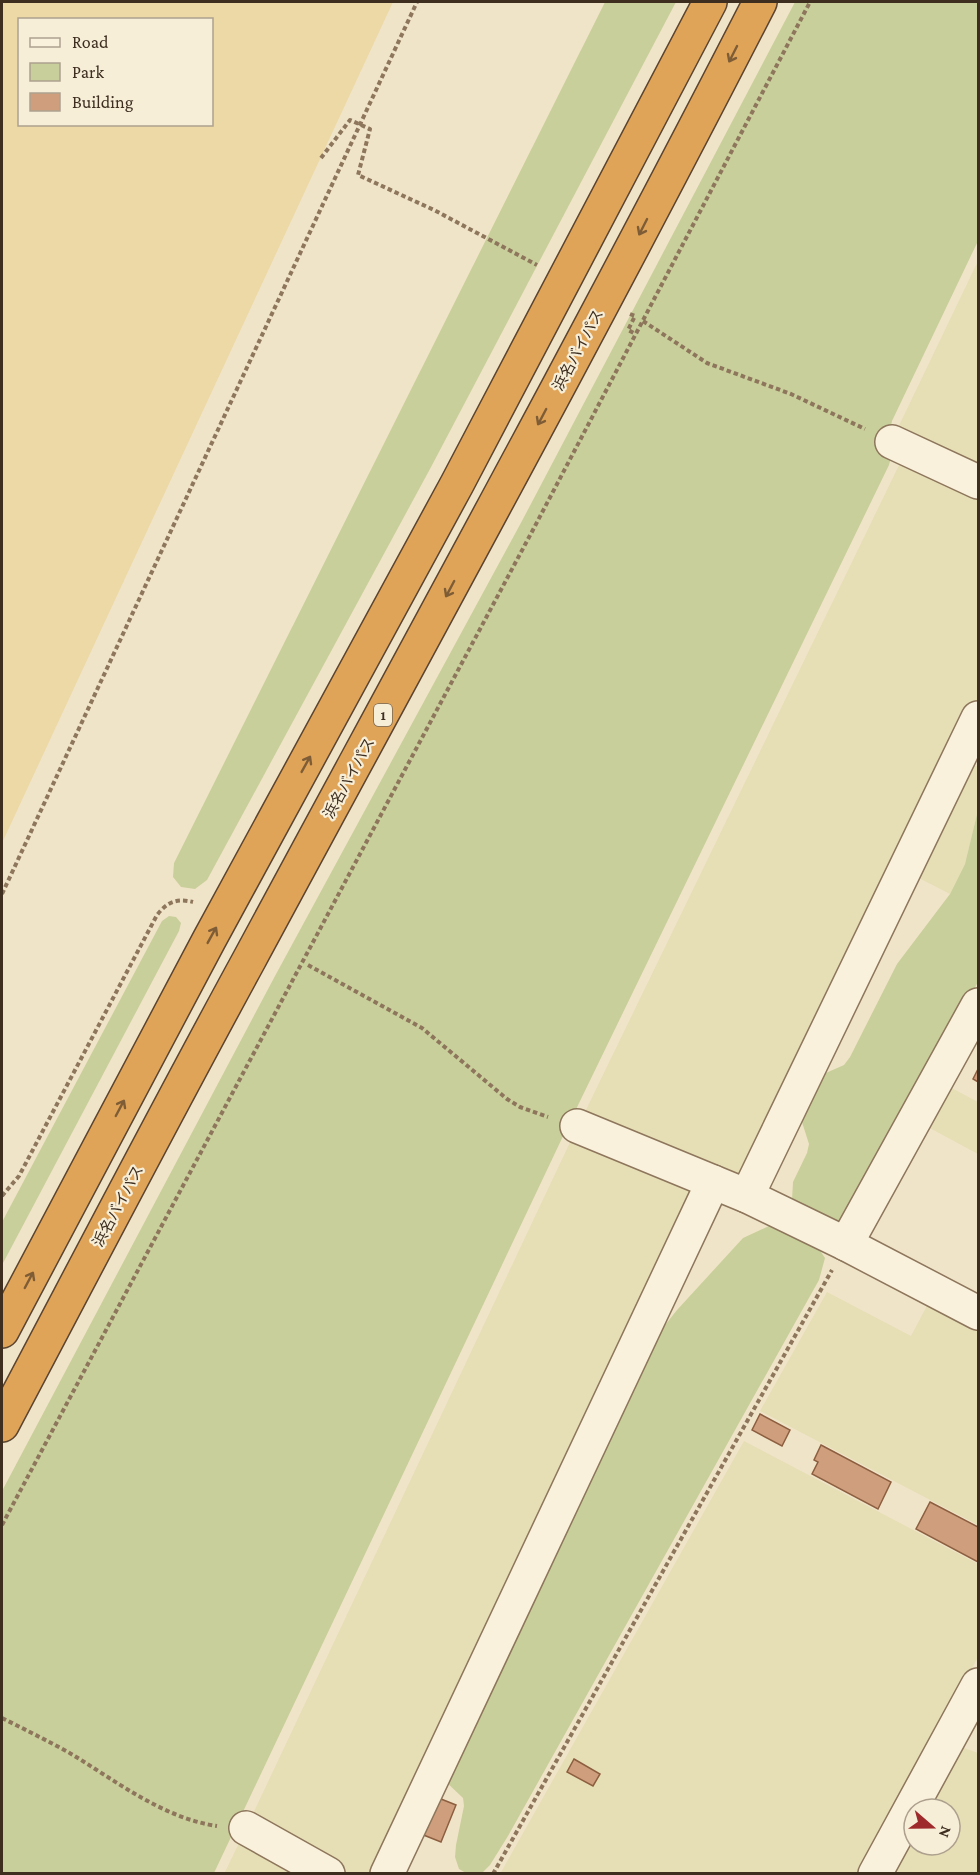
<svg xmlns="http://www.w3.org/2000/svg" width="980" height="1875" font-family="'Crimson Pro','Noto Sans JP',serif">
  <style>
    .farmland { fill: #e6deb5 }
    .green { fill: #c9cf9b }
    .sand { fill: #ecd9a5; fill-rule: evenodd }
    .building { fill: #cf9f7d; stroke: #8d5f41; stroke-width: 1.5 }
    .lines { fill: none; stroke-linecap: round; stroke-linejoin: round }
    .minor-casing { stroke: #8d765c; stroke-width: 36 }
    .motorway-casing { stroke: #5b4430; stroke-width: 36 }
    .path { stroke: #8d765c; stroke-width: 4; stroke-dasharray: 4.5 3; stroke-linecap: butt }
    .minor { stroke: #faf1dc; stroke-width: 33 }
    .motorway { stroke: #e0a458; stroke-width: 33 }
    .oneway { stroke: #7e5d36 }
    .labels { text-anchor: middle; stroke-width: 4.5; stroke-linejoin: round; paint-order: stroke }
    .shield { fill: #f7eed8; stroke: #756857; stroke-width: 1.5 }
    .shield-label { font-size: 14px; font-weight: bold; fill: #3d2e20 }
    .street-label { font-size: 15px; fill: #3d2e20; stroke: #f7eed8 }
  </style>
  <rect width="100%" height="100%" fill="#f0e4c8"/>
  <g class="farmland">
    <path d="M978,261V470L896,432Z"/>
    <path d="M902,459L978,494V698L744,1183L583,1116Z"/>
    <path d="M968,762L978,767V810L965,864L950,894L913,875Z"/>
    <path d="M946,1085L978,1102V1154L924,1125Z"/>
    <path d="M573,1136L700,1189L377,1873H346L250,1820Z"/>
    <path d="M827,1292L911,1336L930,1300L978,1326V1525L760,1411Z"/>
    <path d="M744,1441L978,1564V1657L860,1873L500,1874Z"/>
    <path d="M964,1748L978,1753V1873H895L914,1839V1845H950V1809H930Z"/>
    <path d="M240,1841L299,1874H224Z"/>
  </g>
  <g class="green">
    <path d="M605,2H676L430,469L207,880L195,889L181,887L173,877L174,863Z"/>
    <path d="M795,2H978V241L892,421C888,436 894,450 889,465L565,1132L214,1873H2V1491L275,976L523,519Z"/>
    <path d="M978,810V982L854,1208L839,1222H821L792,1200L793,1182L807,1153L809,1144L800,1116L819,1076L844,1065L850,1057L897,964L950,894L965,864Z"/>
    <path d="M169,916L176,917L181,923L179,931L2,1265V1222L162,921Z"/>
    <path d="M769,1226C801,1228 807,1230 825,1258L819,1280L508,1836L490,1865L482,1873H466L459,1869L455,1857L456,1845L464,1806L463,1798L444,1780L650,1344L677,1310L743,1238Z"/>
  </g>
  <path class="sand" d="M2,2H393L2,843ZM20,20H212V124H20Z"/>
  <g class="building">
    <path d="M978,1069V1082L973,1079Z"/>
    <path d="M760,1414L790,1430L782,1446L752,1430Z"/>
    <path d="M821,1445L891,1482L878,1509L812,1474L818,1462L814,1460Z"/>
    <path d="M930,1502L978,1527V1562L916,1529Z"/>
    <path d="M574,1759L600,1774L593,1786L567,1772Z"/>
    <path d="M436,1797L456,1805L441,1842L421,1834Z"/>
  </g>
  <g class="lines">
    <g class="minor-casing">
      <g id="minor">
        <path d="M892,442L978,482"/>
        <path d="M577,1126L747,1196L846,1244L978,1313"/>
        <path d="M747,1196L978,718"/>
        <path d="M846,1244L978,1005"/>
        <path d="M246,1828L328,1874"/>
        <path d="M387,1874L713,1182"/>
        <path d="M875,1874L978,1685"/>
      </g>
    </g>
    <g class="motorway-casing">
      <g id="motorway">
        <path d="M2,1331L209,940L457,484L710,2"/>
        <path d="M2,1425C84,1270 165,1114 249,960C421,641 595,324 760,2"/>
      </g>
    </g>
    <g class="path">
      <path d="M321,158L350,120L370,129L358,175L434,210L537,265"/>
      <path d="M630,314L635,316L628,330L636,334"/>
      <path d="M643,321L707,363L791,394L865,429"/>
      <path d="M2,894L417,2"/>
      <path d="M308,965L422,1028L507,1099L520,1107L548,1117"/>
      <path d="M2,1196L19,1176L157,915C167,902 177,898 193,902"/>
      <path d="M2,1525L535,526L810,2"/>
      <path d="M2,1718C24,1729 46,1740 68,1752C115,1780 162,1818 217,1826"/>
      <path d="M493,1874L832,1270"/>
    </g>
    <use href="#minor" class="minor"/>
    <use href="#motorway" class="motorway"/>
  </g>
  <defs><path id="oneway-shaft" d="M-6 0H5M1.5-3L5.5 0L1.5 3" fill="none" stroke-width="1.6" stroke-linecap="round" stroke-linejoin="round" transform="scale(1.5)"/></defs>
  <g class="oneway">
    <use href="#oneway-shaft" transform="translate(733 54) rotate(117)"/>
    <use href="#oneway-shaft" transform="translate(643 227) rotate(117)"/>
    <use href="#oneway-shaft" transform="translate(542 417) rotate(118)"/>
    <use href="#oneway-shaft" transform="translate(450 589) rotate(118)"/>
    <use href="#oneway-shaft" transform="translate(306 764) rotate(-61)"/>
    <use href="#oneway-shaft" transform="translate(212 935) rotate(-61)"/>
    <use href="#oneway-shaft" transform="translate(120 1108) rotate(-62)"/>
    <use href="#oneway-shaft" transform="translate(29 1280) rotate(-62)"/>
  </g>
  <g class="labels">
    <rect class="shield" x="374" y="704" width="18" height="22" rx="4.5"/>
    <g class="shield-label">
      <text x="383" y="720">1</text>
    </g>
    <g class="street-label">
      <text transform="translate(578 350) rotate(-62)" y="5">浜名バイパス</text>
      <text transform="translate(349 778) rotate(-61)" y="5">浜名バイパス</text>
      <text transform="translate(118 1206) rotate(-62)" y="5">浜名バイパス</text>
    </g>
  </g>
  <rect width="980" height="1875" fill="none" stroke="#3d2e20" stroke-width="6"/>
  <rect x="18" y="18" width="195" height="108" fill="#f7eed8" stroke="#ada18e" stroke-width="1.5"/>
  <rect x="30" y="38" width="30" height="9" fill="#faf1dc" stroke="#ada18e" stroke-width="1.5"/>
  <text x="72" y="48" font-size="18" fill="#3d2e20">Road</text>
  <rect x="30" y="63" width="30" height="18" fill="#c9cf9b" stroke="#ada18e" stroke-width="1.5"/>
  <text x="72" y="78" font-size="18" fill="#3d2e20">Park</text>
  <rect x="30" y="93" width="30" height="18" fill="#cf9f7d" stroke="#ada18e" stroke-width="1.5"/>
  <text x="72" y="108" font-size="18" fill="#3d2e20">Building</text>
  <g transform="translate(932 1827) rotate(110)"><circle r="28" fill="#f7eed8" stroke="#ada18e" stroke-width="1.5"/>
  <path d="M0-4.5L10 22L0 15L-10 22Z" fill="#9e2a2b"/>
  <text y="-9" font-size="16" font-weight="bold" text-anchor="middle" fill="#3d2e20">N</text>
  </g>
</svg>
